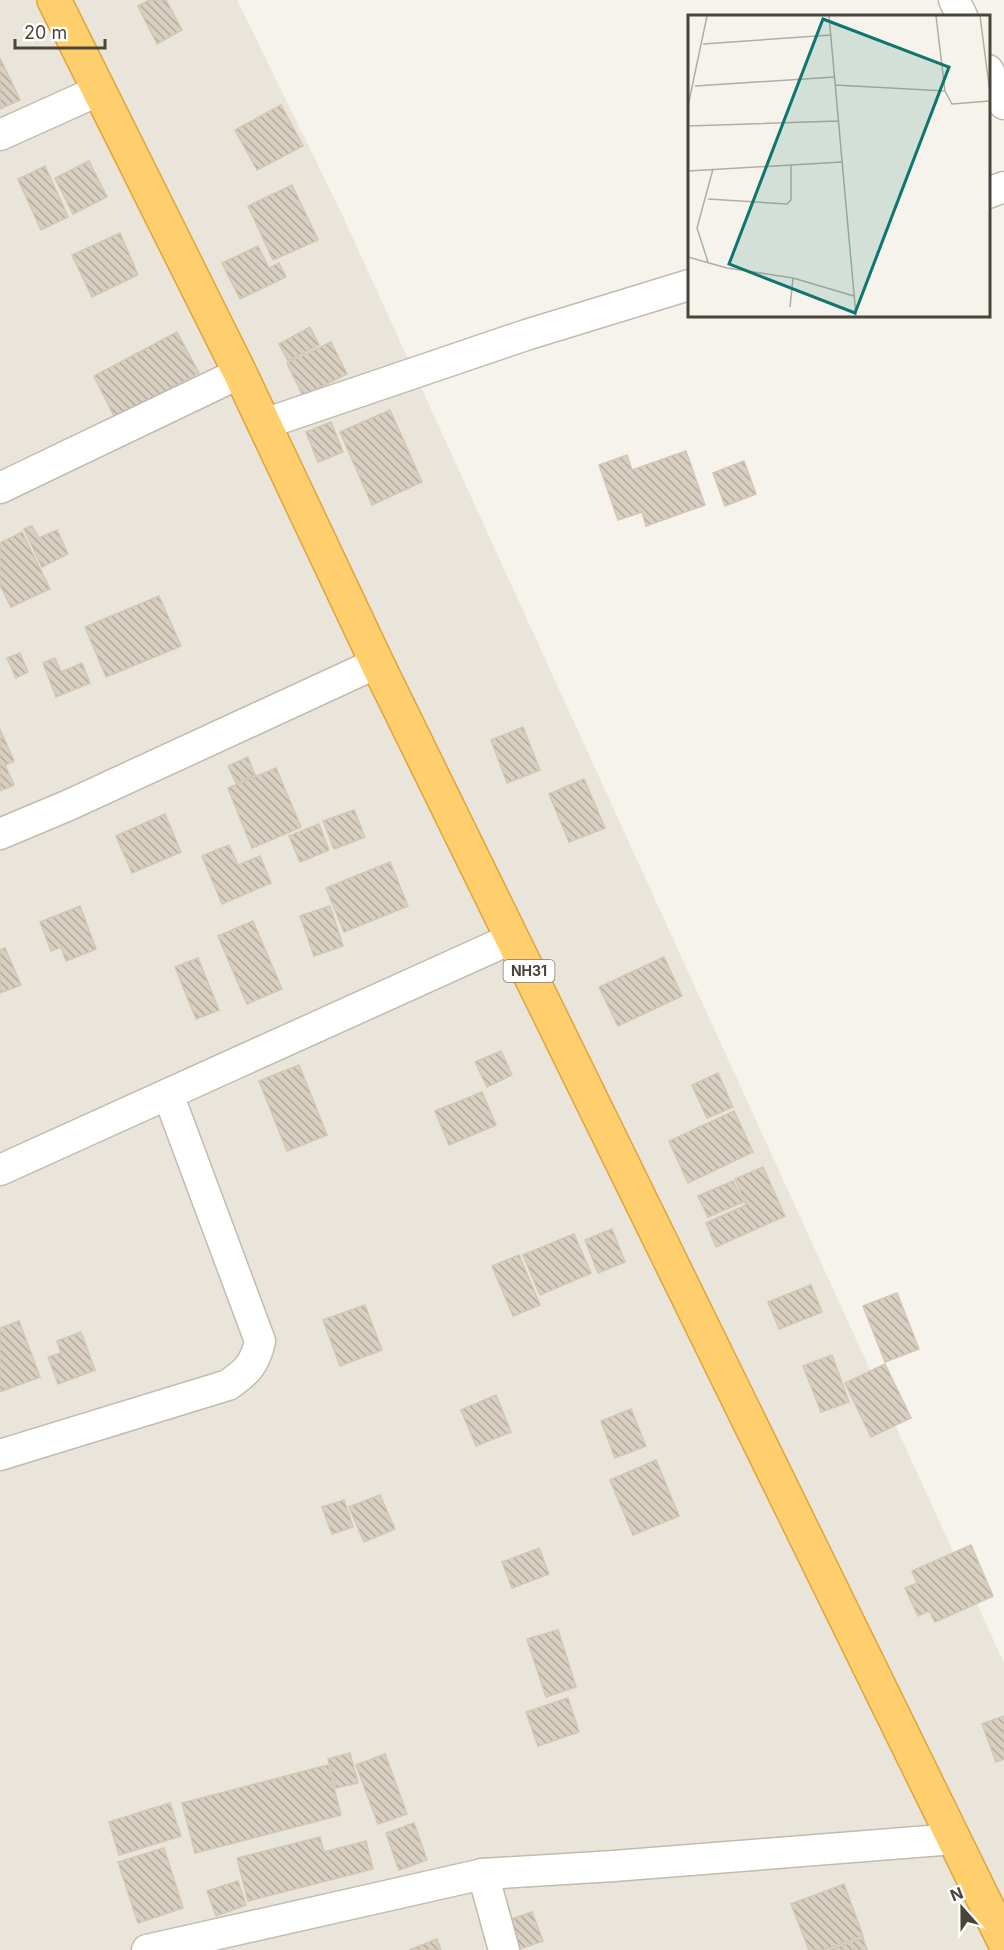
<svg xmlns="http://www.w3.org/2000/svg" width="1004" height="1950" font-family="Inter,sans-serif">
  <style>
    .residential { fill: #eae5da }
    .building { fill: url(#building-back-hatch); stroke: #d3c7b4; stroke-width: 1.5 }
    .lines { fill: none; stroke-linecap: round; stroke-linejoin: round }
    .street-casing { stroke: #c2bbae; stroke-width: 33 }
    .highway-casing { stroke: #e0a43c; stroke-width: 36 }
    .street { stroke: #fff; stroke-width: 30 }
    .highway { stroke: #ffcf6e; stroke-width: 33 }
    .labels { text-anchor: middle; stroke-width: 4.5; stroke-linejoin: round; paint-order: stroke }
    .shield { fill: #fff; stroke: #817c74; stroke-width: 1.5 }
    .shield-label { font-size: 14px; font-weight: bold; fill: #4b4439 }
    .inset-road { fill: none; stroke: #b2ada4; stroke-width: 1.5 }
    .view { fill: #0f766e; fill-opacity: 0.15; stroke: #0f766e; stroke-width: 3 }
    .inset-edge { fill: none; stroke: #4b4439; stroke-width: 3 }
  </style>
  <defs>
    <pattern id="building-back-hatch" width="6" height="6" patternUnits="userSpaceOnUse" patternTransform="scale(1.5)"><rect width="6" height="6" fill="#d8cfc1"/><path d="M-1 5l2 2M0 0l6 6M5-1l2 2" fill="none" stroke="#b1aa9e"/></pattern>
  </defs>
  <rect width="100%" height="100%" fill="#f6f3ec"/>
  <path class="residential" d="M0,0H237L340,210L1004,1663V1950H0Z"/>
  <g class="building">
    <path d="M149,0H166L182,30L157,44L138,6Z"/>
    <path d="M0,58L20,100L0,109Z"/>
    <path d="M281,105L303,146L257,170L235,130Z"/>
    <path d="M89,161L107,197L73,214L55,178Z"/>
    <path d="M45,166L68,217L41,230L18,179Z"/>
    <path d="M292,185L318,240L273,260L248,206Z"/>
    <path d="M120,233L138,275L92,297L72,255Z"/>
    <path d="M258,246L269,268L279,263L286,277L240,299L222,263Z"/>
    <path d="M310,327L319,345L288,361L279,344Z"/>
    <path d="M177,332L199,373L115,418L94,376Z"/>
    <path d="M331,342L347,374L303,396L287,363Z"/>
    <path d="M390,410L422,482L372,505L340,432Z"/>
    <path d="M331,422L343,452L318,462L306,432Z"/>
    <path d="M686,451L705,505L646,526L642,512L618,520L599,465L627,455L632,470Z"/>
    <path d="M744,461L756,494L725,506L713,473Z"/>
    <path d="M32,526L39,538L57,530L68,554L42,567L24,529Z"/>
    <path d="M22,532L50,589L11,607L0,585V543Z"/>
    <path d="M159,596L181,646L106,677L85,627Z"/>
    <path d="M20,653L28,672L16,678L7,658Z"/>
    <path d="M55,658L61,672L82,663L90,683L56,697L43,663Z"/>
    <path d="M523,727L540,770L507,783L491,740Z"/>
    <path d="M0,729L14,761L5,765L14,785L0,791Z"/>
    <path d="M248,757L255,775L236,783L228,766Z"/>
    <path d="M276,768L301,827L252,848L228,788Z"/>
    <path d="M584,779L605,828L569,842L549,794Z"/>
    <path d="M354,810L365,837L334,849L323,821Z"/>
    <path d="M165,814L181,852L132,873L116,836Z"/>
    <path d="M319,824L329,850L300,862L289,836Z"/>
    <path d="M229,845L238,865L260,856L271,883L222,904L202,856Z"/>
    <path d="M390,862L408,906L344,932L326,888Z"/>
    <path d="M80,906L96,949L66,961L61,947L51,951L40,922Z"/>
    <path d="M330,906L343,946L314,956L300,916Z"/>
    <path d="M253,921L282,989L247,1004L218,936Z"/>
    <path d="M5,948L21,985L0,993V950Z"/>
    <path d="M664,957L682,996L618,1026L599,987Z"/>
    <path d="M198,958L219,1010L196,1019L175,967Z"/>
    <path d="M501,1051L512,1075L487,1087L475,1062Z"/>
    <path d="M299,1065L327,1135L287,1151L259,1081Z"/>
    <path d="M718,1073L733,1107L707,1118L692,1085Z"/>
    <path d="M482,1092L496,1125L449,1145L435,1111Z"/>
    <path d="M734,1111L753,1152L688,1183L669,1141Z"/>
    <path d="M763,1167L785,1216L716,1247L706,1223L746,1205L735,1179Z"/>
    <path d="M733,1181L743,1202L708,1217L698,1196Z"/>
    <path d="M612,1229L625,1262L598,1273L585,1240Z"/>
    <path d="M574,1234L591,1273L540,1295L523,1255Z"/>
    <path d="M519,1255L540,1305L513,1316L492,1266Z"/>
    <path d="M811,1285L822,1312L779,1329L768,1302Z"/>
    <path d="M897,1293L919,1349L885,1362L863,1306Z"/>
    <path d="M365,1305L382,1350L340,1366L323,1320Z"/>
    <path d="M19,1321L40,1377L0,1392V1328Z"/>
    <path d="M81,1332L95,1370L58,1384L48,1357L61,1353L57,1341Z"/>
    <path d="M832,1355L849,1402L821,1412L803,1366Z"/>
    <path d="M885,1364L911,1418L871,1437L845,1383Z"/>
    <path d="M496,1395L511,1432L476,1446L461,1410Z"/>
    <path d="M631,1409L646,1446L615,1458L601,1421Z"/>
    <path d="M656,1460L679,1516L633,1535L610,1480Z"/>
    <path d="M380,1495L395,1529L364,1542L349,1507Z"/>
    <path d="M344,1500L353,1527L332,1534L322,1507Z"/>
    <path d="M971,1545L993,1596L935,1622L929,1611L918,1616L905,1588L917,1583L912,1571Z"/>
    <path d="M539,1548L549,1574L512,1588L502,1562Z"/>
    <path d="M558,1630L576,1687L546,1697L527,1639Z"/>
    <path d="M568,1698L579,1732L538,1746L526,1712Z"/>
    <path d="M1004,1716V1759L996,1762L982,1724Z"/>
    <path d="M350,1753L358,1783L336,1788L328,1759Z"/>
    <path d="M385,1754L407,1814L378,1824L356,1765Z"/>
    <path d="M328,1765L341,1815L195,1853L182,1803Z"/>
    <path d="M170,1803L181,1836L119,1855L109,1822Z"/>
    <path d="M414,1823L427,1860L399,1870L386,1833Z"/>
    <path d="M320,1837L324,1852L366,1841L373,1869L248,1901L237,1858Z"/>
    <path d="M164,1848L183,1908L138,1923L118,1862Z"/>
    <path d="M238,1881L246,1905L216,1916L207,1891Z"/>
    <path d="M844,1884L863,1936L823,1950H809L791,1904Z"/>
    <path d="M532,1912L543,1941L517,1950L506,1921Z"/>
    <path d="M863,1938L867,1950H829Z"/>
    <path d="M437,1939L441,1950H409Z"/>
  </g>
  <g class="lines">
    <g class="street-casing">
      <g id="street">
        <path d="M954,0L962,16"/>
        <path d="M988,70L1004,104"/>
        <path d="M0,135L100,90"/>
        <path d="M988,193L1004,187"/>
        <path d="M264,424L526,335L689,285"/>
        <path d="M0,488L240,373"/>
        <path d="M0,834L69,805L377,663"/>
        <path d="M0,1170L513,938"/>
        <path d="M0,1455L228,1385C247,1372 255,1364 260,1341L168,1094"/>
        <path d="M483,1874L504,1950"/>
        <path d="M147,1950L483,1874L614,1866L954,1839"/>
      </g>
    </g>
    <g class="highway-casing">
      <path id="highway" d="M54,0L240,373L377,663L1004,1941"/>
    </g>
    <use href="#street" class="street"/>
    <use href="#highway" class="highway"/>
  </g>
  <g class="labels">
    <rect class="shield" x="503.5" y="960" width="51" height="22" rx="4.5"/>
    <g class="shield-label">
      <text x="529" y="976">NH31</text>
    </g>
  </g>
  <g transform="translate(688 15)">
    <rect width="302" height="302" fill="#f6f3ec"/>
    <path class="inset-road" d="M141,1L168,301M292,1L302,78M15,29L143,20M147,70L257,76L248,1M7,71L147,62M257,76L264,89L302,86M0,91L19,1M0,111L150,106M0,156L154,147M20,184L99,189L103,185V150M0,242L39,253L105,263L166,281M20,247L9,213L25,154M102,292L105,263"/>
    <path class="view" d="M135,4L261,52L167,298L41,249Z"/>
    <rect width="302" height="302" class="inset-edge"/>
  </g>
  <g transform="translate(962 1908) rotate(339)" stroke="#ffffff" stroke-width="4.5" paint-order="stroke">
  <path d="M0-4.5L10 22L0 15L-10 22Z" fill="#4b4439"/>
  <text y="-9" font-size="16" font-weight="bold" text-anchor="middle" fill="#4b4439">N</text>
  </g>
  <path d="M15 39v9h90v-9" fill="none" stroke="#4b4439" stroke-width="3"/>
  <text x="24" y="39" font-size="18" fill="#4b4439" stroke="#ffffff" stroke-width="4.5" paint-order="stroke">20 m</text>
</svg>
